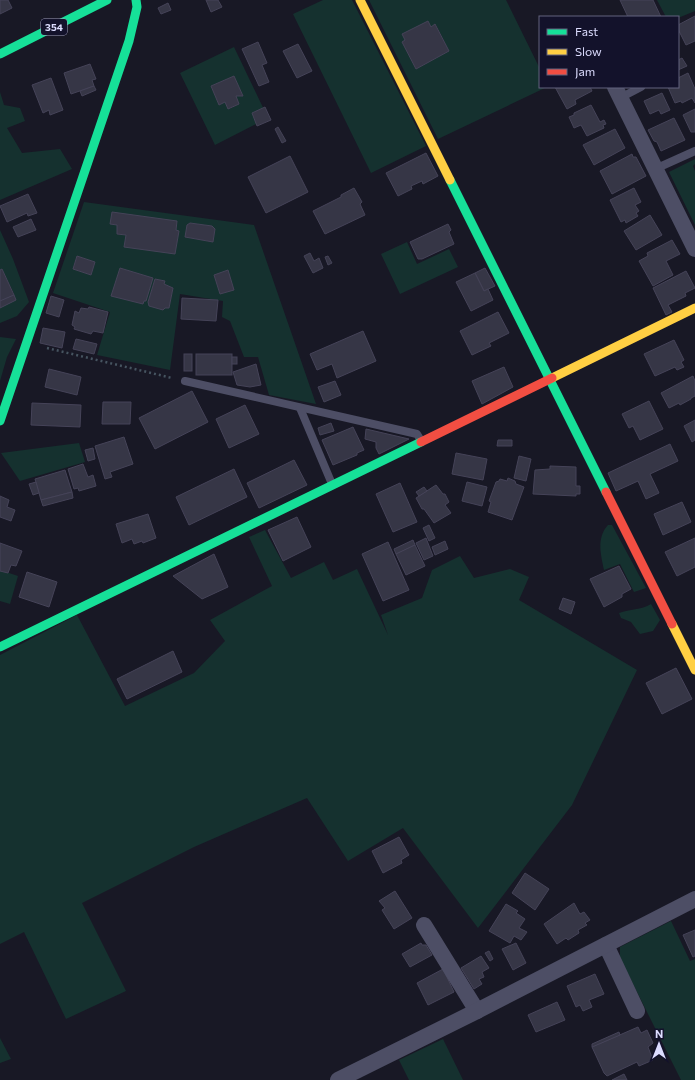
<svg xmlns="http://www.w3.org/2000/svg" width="695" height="1080" font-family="Commissioner,sans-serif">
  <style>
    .green { fill: #15312f; fill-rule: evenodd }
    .building { fill: #363646; stroke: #454358 }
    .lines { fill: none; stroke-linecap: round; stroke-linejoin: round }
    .path { stroke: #465460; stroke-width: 2.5; stroke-dasharray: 2 3; stroke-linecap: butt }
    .lane { stroke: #4d4e65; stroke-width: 8 }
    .street { stroke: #4d4e65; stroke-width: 16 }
    .fast { stroke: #16e098; stroke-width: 9 }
    .slow { stroke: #ffcf43; stroke-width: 9 }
    .jam { stroke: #f24e42; stroke-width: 9 }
    .labels { text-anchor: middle; stroke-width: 4; stroke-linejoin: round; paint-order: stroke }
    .shield { fill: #13122b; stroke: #a09fbf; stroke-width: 1 }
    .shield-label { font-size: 10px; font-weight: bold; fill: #dcdcfe }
  </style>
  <rect width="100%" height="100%" fill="#181825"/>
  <g class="green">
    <path d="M323,0H352L426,146L371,173L293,14Z"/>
    <path d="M369,0H506L540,69V87H547L438,139ZM428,21L431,27L436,25L449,51L416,69L402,42L405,40L402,34Z"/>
    <path d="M657,0H695V11L678,18V17H666Z"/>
    <path d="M234,47L268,118L215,145L180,73ZM234,76L243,96H236L239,104L229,109L225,102L219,105L211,86Z"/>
    <path d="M0,92L4,105L20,108L25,121L7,128L22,153L60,149L72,169L0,200Z"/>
    <path d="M695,159V164L693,166L695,171V225L669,172Z"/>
    <path d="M84,202L254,225L316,404L269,395L258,357H244L230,321L222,317L223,301L180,294L170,370L97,355L110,312L53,293ZM177,221L176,230L179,231L175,253L124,246L126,235L117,234V225ZM190,223L212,226L215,229L213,242L185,237L187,225ZM77,256L95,262L91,275L73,269ZM120,268L152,278L146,301H144L143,304L111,296ZM228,271L234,290L220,294L214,275ZM155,279L165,281L164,284L173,288L169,308H165L148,302Z"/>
    <path d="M0,230L13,259L29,302L17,316L0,323V301L14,294L2,269L0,270Z"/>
    <path d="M407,242L417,264L449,249L458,267L400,294L381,254Z"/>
    <path d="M0,337L16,339L7,357L0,381Z"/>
    <path d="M79,443L85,462L20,481L1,453Z"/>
    <path d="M608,525H612L646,588L634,592L620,564L604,570C601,555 596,538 608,525Z"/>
    <path d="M265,530L291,578L324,562L333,580L357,569L388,635L381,615L422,598L432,570L460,556L474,578L510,569L529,577L519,600L637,670L572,805L478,928L403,828L348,861L307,798L194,847L82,903L126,991L66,1019L24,932L0,944V655L77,615L125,706L194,673L225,641L210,620L272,586L249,537Z"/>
    <path d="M0,570L18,576L10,604L0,601Z"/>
    <path d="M651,604L660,620L653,631L640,634L631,622L621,618L619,613C630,609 641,610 651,604Z"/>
    <path d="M671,921L690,961L695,959V1080H681L620,958V947Z"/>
    <path d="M0,1038L11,1059L0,1063Z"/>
    <path d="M443,1039L463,1080H409L399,1060Z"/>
  </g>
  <g class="building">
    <path d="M0,0H8L12,8L0,14Z"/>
    <path d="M206,0H218L222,7L211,12Z"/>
    <path d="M620,0H653L661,17H628Z"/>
    <path d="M168,3L171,10L161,14L158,8Z"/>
    <path d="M695,16V41L686,45L678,29V25Z"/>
    <path d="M428,21L431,27L435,24L449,51L416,69L402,42L405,40L402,34Z"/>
    <path d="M258,42L267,63L262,65L269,82L259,86L242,49Z"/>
    <path d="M298,44L312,71L297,78L283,51Z"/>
    <path d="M682,58L687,66L678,70V60Z"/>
    <path d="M90,64L96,79L92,80L94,86L71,94L64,73Z"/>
    <path d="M688,73L695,89V103L692,98L682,103L681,101L675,103L668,87H678V78Z"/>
    <path d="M234,76L243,96H236L239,104L228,109L225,102L219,105L211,86Z"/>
    <path d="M51,78L63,110L50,115L49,110L43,113L32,85Z"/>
    <path d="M94,86L96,90L82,96L80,91Z"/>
    <path d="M555,87H590L592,91L575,100L576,104L567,109Z"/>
    <path d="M662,93L670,110L661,114L659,110L650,114L644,101Z"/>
    <path d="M591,105L600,122L604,120L606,124L603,125L604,128L587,136L581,125L574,128L569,117L574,115V113Z"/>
    <path d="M265,107L271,120L257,126L252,113Z"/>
    <path d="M695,109V132H691L683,115Z"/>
    <path d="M674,118L685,140L661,151L657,142L654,141L648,130Z"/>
    <path d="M278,127L286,141L282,143L275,129Z"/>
    <path d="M615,129L625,148L594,165L583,145Z"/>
    <path d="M426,153L438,176L423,184L422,181L411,186L412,189L398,196L386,173Z"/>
    <path d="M632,154L633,157H636L646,176L612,194L600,171Z"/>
    <path d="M290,156L308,192L266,213L248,177Z"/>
    <path d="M354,188L362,202L360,204L365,215L325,234L313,211L341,197V195Z"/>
    <path d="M634,188L641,202L635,205L639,211L636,213L638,216L626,223L625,220L621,222L610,200Z"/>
    <path d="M28,194L37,213L28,216L27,213L7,222L0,206Z"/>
    <path d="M112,212L177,221L176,230L179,231L175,254L124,247L126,235L117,234V225L110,224Z"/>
    <path d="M650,215L662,235L636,250L624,231Z"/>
    <path d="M31,219L36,230L18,237L13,227Z"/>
    <path d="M190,223L212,226L215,229L213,242L185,237L187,225Z"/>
    <path d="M448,224L451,230L449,232L454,244L422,259H418L410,242Z"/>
    <path d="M672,240L680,254L666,261L673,275L653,286L639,261L648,256L647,253Z"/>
    <path d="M310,253L314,261L319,258L323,268L313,273L304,256Z"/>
    <path d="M77,256L95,262L91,275L73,269Z"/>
    <path d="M328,256L332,263L328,265L325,257Z"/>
    <path d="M120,268L153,278L146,301H144L143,304L111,296Z"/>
    <path d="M485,268L495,286L484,291L475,273Z"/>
    <path d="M2,269L14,295L0,301V270Z"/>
    <path d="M228,270L234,290L220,294L214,275Z"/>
    <path d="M686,271L695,288L685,293L686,296L668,305L672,312L666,315L653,288Z"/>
    <path d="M475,273L484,291L488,289L493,300L471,311L456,282Z"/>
    <path d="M155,279L165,281L164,284L173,288L169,308H165L163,310L149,306L148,302Z"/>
    <path d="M14,295L16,300L0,308V301Z"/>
    <path d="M51,296L64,300L59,317L46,313Z"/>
    <path d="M182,298L218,300L216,321L181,319Z"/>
    <path d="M89,307L108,312L103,333L93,331L91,334L74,329L75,327L72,325L75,311L79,313L81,308L88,309Z"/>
    <path d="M498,312L509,333L489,343L491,346L472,355L460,331Z"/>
    <path d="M43,328L65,332L62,348L40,343Z"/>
    <path d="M363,331L376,361L337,378L332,364L317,370L310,354Z"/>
    <path d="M76,339L97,344L94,354L73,349Z"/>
    <path d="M674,340L684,360L681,362L684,367L677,370L675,367L655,376L644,354Z"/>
    <rect x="184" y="354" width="8" height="17"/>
    <rect x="196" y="354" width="36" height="21"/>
    <rect x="232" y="357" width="5" height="7"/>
    <path d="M256,364L261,385L250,387L237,385L233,372Z"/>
    <path d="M504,367L513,387L482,404L472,381Z"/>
    <path d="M49,369L81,377L77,395L45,387Z"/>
    <path d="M693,376L695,381V396L691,398V399L680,405L679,403L669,408L661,393Z"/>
    <path d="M335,381L341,395L324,402L318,387Z"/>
    <path d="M192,391L208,422L155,449L139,418Z"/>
    <path d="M649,401L663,429L640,440L633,426L629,428L622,414Z"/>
    <path d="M103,402H131L130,424H102Z"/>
    <path d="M32,403L81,405L80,427L31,425Z"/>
    <path d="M245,405L259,434L229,448L216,419Z"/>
    <path d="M695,420V440L692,442L684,426Z"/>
    <path d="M331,423L334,431L320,435L318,428Z"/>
    <path d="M353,427L364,450L357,453V455L333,465L322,440Z"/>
    <path d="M366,429L409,439L379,454L376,448V442L365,439Z"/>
    <path d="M124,437L133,464L110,472L112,477L105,479L95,446Z"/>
    <path d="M498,440H512V446H497Z"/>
    <path d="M670,444L678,461L650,474L659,493L646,499L638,481L616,491L608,473Z"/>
    <path d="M93,448L95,459L88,461L85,450Z"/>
    <path d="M456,453L487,459L483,480L452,474Z"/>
    <path d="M519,456L531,459L526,481L514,478Z"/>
    <path d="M294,460L307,485L259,508L247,483Z"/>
    <path d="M83,464L88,477L93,475L96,486L79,491L78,488L74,489L68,469Z"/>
    <path d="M550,466L576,467V486H580V494H576V496L533,494L535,470L550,469Z"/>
    <path d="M234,469L247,497L189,525L176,497Z"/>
    <path d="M65,470L72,492L41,500L35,479Z"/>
    <path d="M508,478L515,481L516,484L524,487L512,520L488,512L491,502L489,501L496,482L499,481L500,479L507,481Z"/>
    <path d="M36,482L39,493L33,495L29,484Z"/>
    <path d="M467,482L487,487L482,506L462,501Z"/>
    <path d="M400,483L417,522L393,532L376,494Z"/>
    <path d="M436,485L443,494H445L449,502L445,505L451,513L434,523L424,509H422L416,498Z"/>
    <path d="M424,487L427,491L419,496L416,492Z"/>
    <path d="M72,492L73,498L43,506L41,500Z"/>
    <path d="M0,496L9,500L7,507L15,510L11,521L0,517Z"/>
    <path d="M682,502L691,522L663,535L654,514Z"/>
    <path d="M148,514L156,538L143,543L142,541L134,544L132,539L122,543L116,524Z"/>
    <path d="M297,517L311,547L283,561L268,530Z"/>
    <path d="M429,525L435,538L429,541L423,528Z"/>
    <path d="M426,538L433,556L424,560L416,543Z"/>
    <path d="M695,538V567L677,576L665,552Z"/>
    <path d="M413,540L415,545L396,554L394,549Z"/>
    <path d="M445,541L448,549L435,555L432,547Z"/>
    <path d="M388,542L409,590L383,601L362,554Z"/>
    <path d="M0,543L22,551L16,566L11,565L8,573L0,571Z"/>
    <path d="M415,545L425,566L406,575L396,554Z"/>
    <path d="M214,554L228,587L202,599L173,576Z"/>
    <path d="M619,566L631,589L622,594V597L604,607L590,579Z"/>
    <path d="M27,572L57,582L49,607L19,597Z"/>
    <path d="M563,598L575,602L571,614L559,609Z"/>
    <path d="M173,651L182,672L127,699L117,679Z"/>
    <path d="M676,668L692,699L662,714L646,683Z"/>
    <path d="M399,837L409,855L401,860L402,863L383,873L372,851Z"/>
    <path d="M525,873L549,889L535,910L512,893Z"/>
    <path d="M395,891L412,918L394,929L382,910L385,908L379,901Z"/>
    <path d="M574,903L580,914L584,912L590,920L585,923L587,925L578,930L579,933L568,940L566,938L557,944L544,924Z"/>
    <path d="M506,904L518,911L516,913L525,919L519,928L527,932L521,940L514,936L510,943L489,931Z"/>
    <path d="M695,930V956L693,957L683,935Z"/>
    <path d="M421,943L422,945H426L432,955L410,967L402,954Z"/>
    <path d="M516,943L526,963L513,970L502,949Z"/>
    <path d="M489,951L493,959L490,961L485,953Z"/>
    <path d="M481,956L489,968L482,972L484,977L479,979L482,984L474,989L461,968Z"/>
    <path d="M443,969L454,992L428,1005L417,983Z"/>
    <path d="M595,974L604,994L589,1000L592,1007L583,1011L580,1005L576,1007L567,986Z"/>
    <path d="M557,1002L565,1020L536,1032L528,1015Z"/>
    <path d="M638,1027L641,1033L647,1030L653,1043L648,1047L653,1060L639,1066L637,1062L607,1076L604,1073L592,1047Z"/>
    <path d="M619,1032L620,1035L592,1047V1044Z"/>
    <path d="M624,1074L627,1080H612Z"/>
  </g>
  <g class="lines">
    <path class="path" d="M47,348L172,378"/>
    <g class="lane">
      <path d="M620,98L641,87"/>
      <path d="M655,169L695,151"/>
      <path d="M185,381L417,434L420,439"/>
      <path d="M300,408L332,484"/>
    </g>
    <g class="street">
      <path d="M615,87L695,249"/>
      <path d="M424,925L477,1011"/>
      <path d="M606,945L637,1011"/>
      <path d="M338,1080L477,1011L695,899"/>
    </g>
    <g class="fast">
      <path d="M0,54L107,0"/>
      <path d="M450,180L606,492"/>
      <path d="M0,421L129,41L137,7L136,0"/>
      <path d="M0,647L421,442"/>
    </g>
    <g class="slow">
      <path d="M360,0L450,180"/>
      <path d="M552,378L695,308"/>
      <path d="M672,624L695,670"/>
    </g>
    <g class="jam">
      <path d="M421,442L552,378"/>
      <path d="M606,492L672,624"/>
    </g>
  </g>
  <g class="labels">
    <rect class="shield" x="41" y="19" width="26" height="16" rx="3"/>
    <g class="shield-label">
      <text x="54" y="31">354</text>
    </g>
  </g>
  <rect x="539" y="16" width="140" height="72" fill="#13122b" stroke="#63637f"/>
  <rect x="547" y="29" width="20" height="6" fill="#16e098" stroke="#63637f"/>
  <text x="575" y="36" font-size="12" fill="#dcdcfe">Fast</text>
  <rect x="547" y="49" width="20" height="6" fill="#ffcf43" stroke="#63637f"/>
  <text x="575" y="56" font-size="12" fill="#dcdcfe">Slow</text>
  <rect x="547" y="69" width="20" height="6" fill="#f24e42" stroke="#63637f"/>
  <text x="575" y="76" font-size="12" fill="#dcdcfe">Jam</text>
  <g transform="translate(659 1044)" stroke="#13122b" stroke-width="3" paint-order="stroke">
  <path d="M0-3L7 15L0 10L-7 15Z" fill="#dcdcfe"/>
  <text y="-6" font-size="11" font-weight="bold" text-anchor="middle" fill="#dcdcfe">N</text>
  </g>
</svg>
